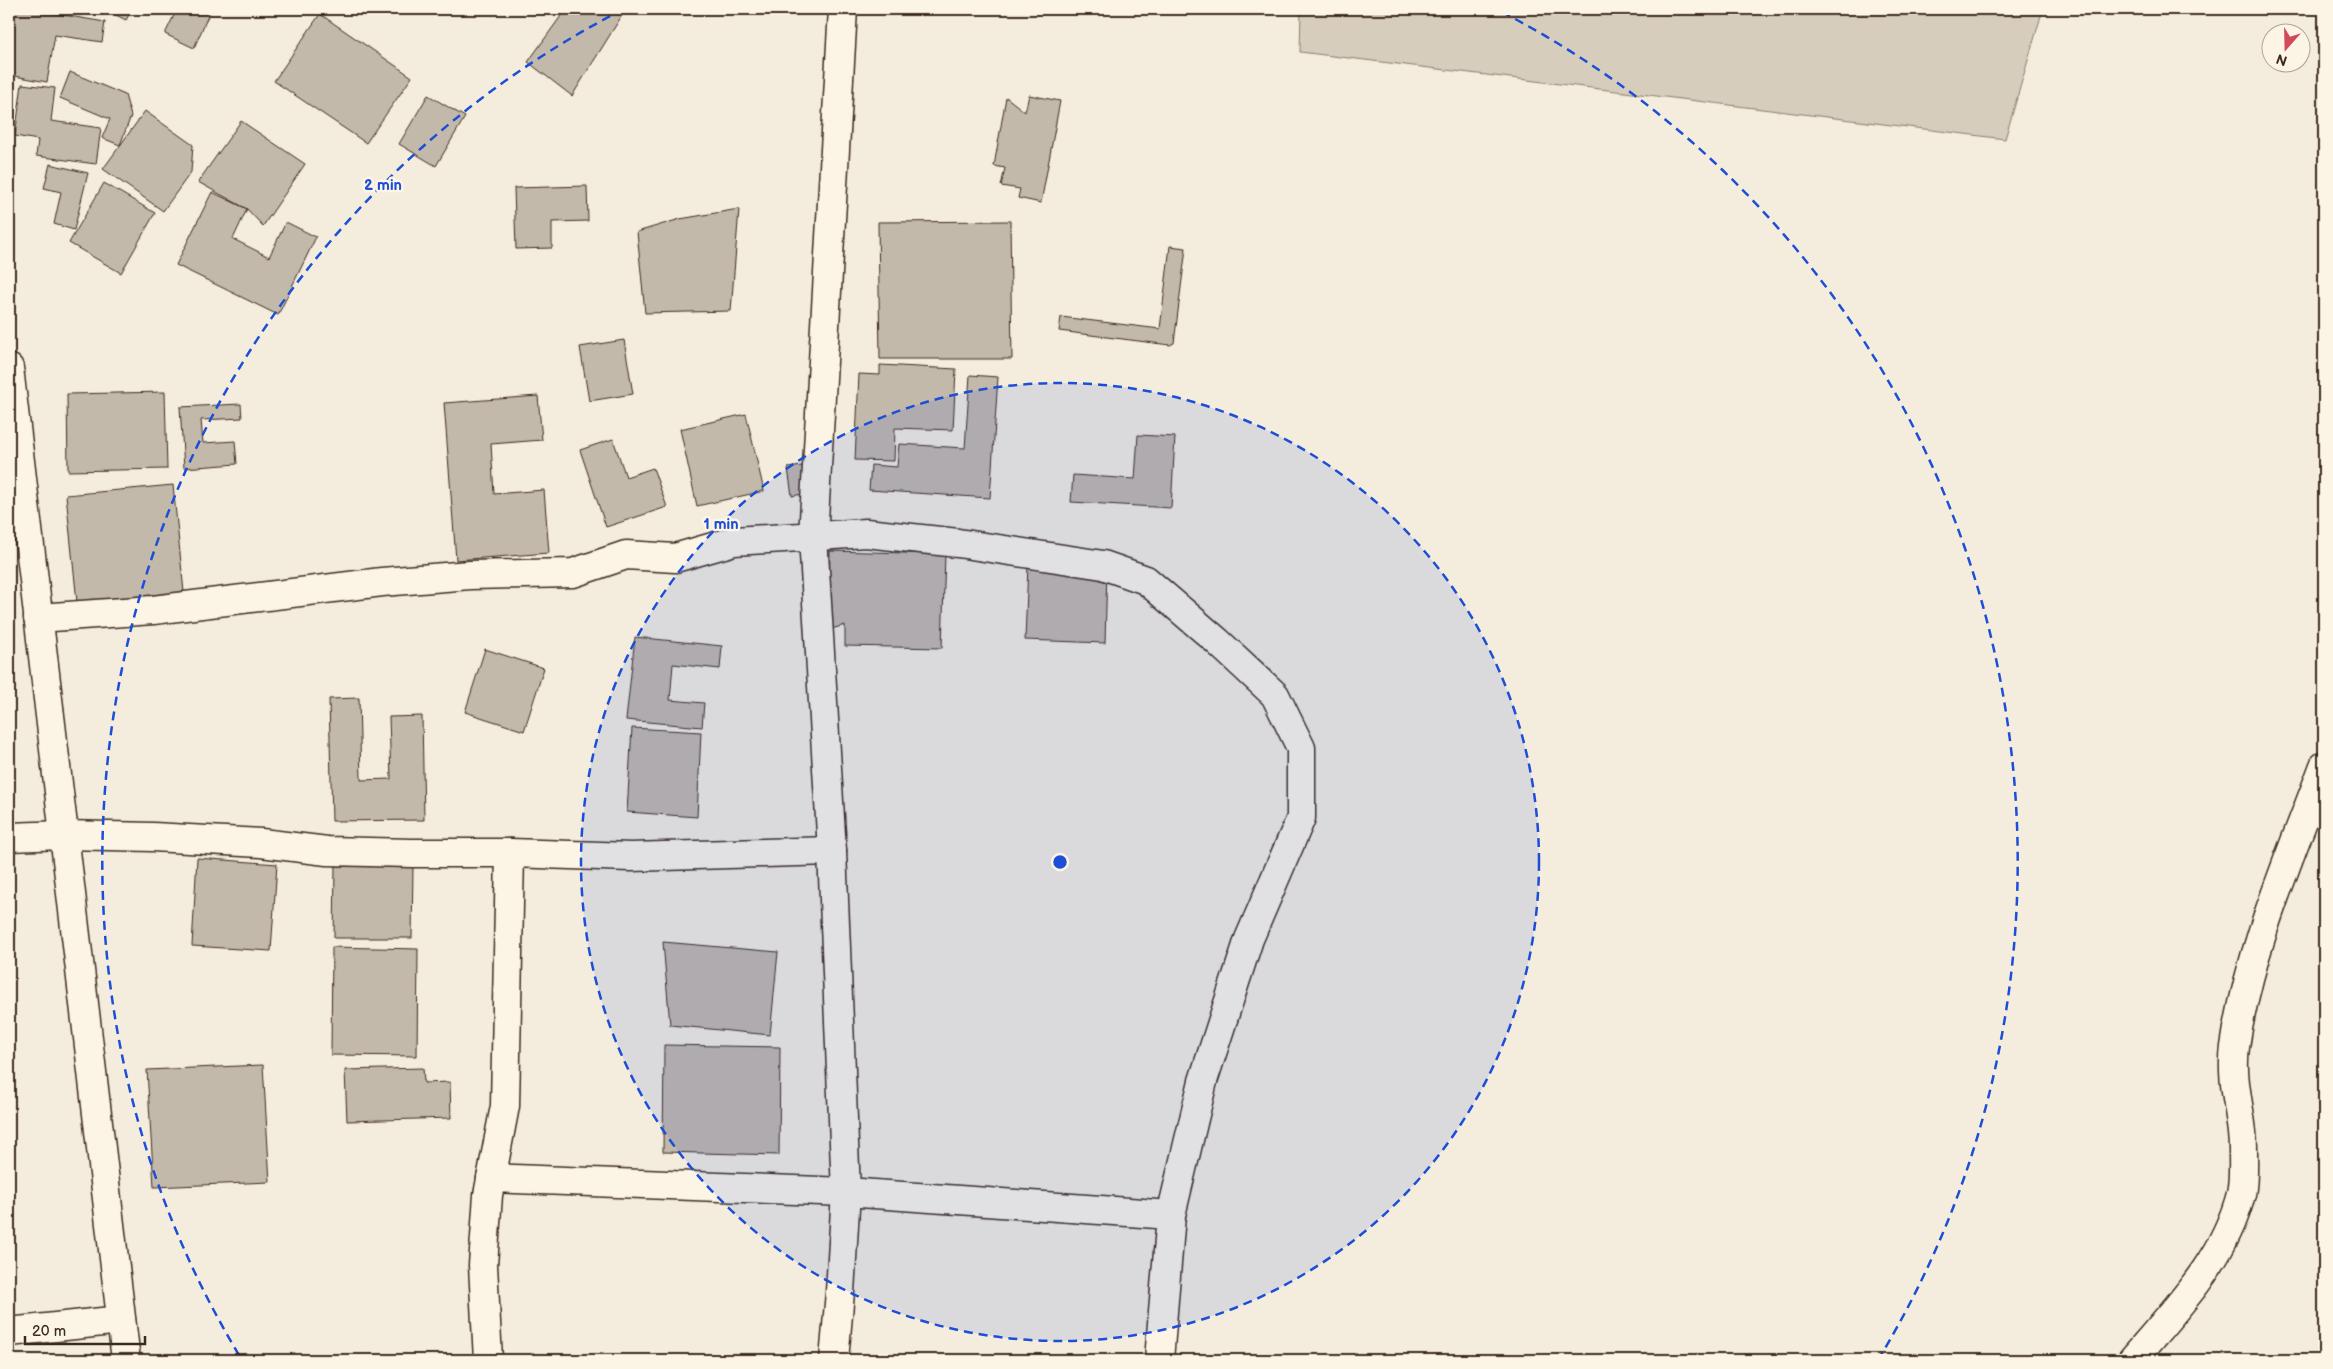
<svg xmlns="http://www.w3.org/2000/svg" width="2333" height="1369" font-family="'Balsamiq Sans',sans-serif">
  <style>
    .green { fill: #d6cdbd; stroke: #887c6e }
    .building { fill: #c3b9aa; stroke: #3b2a1e }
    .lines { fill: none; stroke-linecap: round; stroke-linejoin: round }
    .minor-casing { stroke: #3b2a1e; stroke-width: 31 }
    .major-casing { stroke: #3b2a1e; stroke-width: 31 }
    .minor { stroke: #fcf5e5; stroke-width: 28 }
    .major { stroke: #fcf5e5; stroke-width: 28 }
    .ring { fill: none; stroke: #1d4ed8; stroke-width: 2.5; stroke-dasharray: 9 6 }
    .centre { fill: #1d4ed8; stroke: #fcf5e5; stroke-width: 2.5 }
    .ring-label { font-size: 15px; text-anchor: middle; font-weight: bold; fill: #1d4ed8; stroke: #fcf5e5; stroke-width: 5; stroke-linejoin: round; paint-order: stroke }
  </style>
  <rect width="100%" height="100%" fill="#f4eddd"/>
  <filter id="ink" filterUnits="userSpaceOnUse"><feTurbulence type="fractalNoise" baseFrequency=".02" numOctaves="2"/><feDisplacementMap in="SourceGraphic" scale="10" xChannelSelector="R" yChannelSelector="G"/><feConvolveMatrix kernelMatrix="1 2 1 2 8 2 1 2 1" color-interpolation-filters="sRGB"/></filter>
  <g filter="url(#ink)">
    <path class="green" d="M1301,9H2043L2005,139L1300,52Z"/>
    <g class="building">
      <path d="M12,9H27L105,22L102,42L55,35L47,82L9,75V30Z"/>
      <path d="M104,9H132L126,20Z"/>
      <path d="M177,9H211L194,48L165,34Z"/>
      <path d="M566,9H626L572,96L528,62Z"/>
      <path d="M320,14L412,77L366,143L274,81Z"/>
      <path d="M70,72L125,95L131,116L120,145L102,138L110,119L60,98Z"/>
      <path d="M22,84L55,88L51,121L101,128L96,164L36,156L38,140L15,136Z"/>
      <path d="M428,95L465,117L436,166L399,144Z"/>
      <path d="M1029,95L1060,101L1041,203L1018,198L1020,189L1001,186L1005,168L994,166L1006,97L1025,112Z"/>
      <path d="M145,111L193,145L191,172L163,211L103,169Z"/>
      <path d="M241,121L305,164L263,226L247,209L198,182Z"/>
      <path d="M50,164L88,173L74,230L54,224L61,192L44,188Z"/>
      <path d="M104,183L155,213L121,273L69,243Z"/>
      <path d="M587,186L588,221L552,222V248L516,249L514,188Z"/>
      <path d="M212,192L247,209L233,239L269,257L286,222L316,237L278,315L176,265Z"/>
      <path d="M739,209L731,311L645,313L637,232L680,219Z"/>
      <path d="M1010,221L1012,359H880L878,222Z"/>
      <path d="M1170,246L1186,248L1174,343L1170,345L1059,331L1061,317L1160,329Z"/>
      <path d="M624,340L633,394L589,401L580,347Z"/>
      <path d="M880,365L956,369L953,430L895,428L894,461L855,460L859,374L880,375Z"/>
      <path d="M970,375L998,377L990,498L869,490L871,465L897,467L899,444L965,448Z"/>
      <path d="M165,392L167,469L68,471L67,394Z"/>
      <path d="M538,396L542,440L491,444L494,494L544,490L549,553L456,560L444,403Z"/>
      <path d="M241,404L242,418L201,420L203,443L235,441L237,464L184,468L180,407Z"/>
      <path d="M746,414L764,491L697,506L680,429Z"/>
      <path d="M1138,435L1175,437L1171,508L1071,502L1073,475L1135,479Z"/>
      <path d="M613,439L626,477L653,468L667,507L606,527L580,450Z"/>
      <path d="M809,465L813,492L792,496L788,468Z"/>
      <path d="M173,485L184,592L77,602L66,495Z"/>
      <path d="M830,551L945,554L942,648L845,646V625L828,630Z"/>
      <path d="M1028,565L1107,568L1105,643L1025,640Z"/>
      <path d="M635,637L722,646L720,669L673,664L670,700L704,703L702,727L626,720Z"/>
      <path d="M485,649L544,668L524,731L465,712Z"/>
      <path d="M359,698L361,780L391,779L389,717L422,716L424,820L332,821L329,699Z"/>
      <path d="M632,728L701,732L697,817L627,812Z"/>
      <path d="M197,858L277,864L271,951L192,946Z"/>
      <path d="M335,866L413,867L412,938H334Z"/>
      <path d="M663,942L778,952L770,1035L670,1025Z"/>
      <path d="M332,947L418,949L417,1056L331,1055Z"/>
      <path d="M664,1045L780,1047L779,1155L663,1152Z"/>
      <path d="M263,1065L270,1182L154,1187L147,1070Z"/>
      <path d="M423,1068L424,1083L450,1082L451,1118L347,1121L345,1070Z"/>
    </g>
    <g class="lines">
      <g class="minor-casing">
        <g id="minor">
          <path d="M38,618L153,610L382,582L470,575L573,573L626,555L675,558L734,541L866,533L958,543L1103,565L1146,580L1217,641L1275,695L1301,748V818L1249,939L1203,1081L1171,1215L1159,1360"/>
          <path d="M9,837L64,835L153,837L261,843L327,851L412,853H510L631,857L832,851"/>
          <path d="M491,1178L846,1192L1171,1215"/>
          <path d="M9,1332L121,1320"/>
          <path d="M488,1360L483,1265L488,1195L505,1106L510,853"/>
          <path d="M834,1360L840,1292L846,1192L832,851L813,537L843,9"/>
          <path d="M2132,1360C2175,1309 2224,1261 2241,1194C2244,1180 2243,1163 2243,1149C2243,1115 2230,1083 2235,1047C2249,949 2290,857 2324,766"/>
        </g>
      </g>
      <g class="major-casing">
        <path id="major" d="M9,368L126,1360"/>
      </g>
      <use href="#minor" class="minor"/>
      <use href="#major" class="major"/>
    </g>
  </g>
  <circle cx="1060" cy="862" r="479" fill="#1d4ed8" fill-opacity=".12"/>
  <g class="ring">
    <circle cx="1060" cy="862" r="479"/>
    <path d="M239 1355A958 958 0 0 1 618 12M1502 12A958 958 0 0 1 1881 1355"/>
  </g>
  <circle cx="1060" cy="862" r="8" class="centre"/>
  <g class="ring-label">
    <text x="383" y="190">2 min</text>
    <text x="721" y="529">1 min</text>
  </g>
  <rect width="2333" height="1369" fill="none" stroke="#fcf5e5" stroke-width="30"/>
  <rect x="15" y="15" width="2303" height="1339" fill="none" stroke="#3b2a1e" stroke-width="2" filter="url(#ink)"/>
  <g transform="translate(2286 48) rotate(200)"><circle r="24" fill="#fcf5e5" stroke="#afa495"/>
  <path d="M0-4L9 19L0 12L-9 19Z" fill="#d1495b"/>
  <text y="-8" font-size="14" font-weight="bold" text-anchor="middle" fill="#3b2a1e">N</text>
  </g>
  <path d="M25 1336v8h120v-8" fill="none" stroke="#3b2a1e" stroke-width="2.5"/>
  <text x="32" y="1336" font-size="15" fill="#3b2a1e" stroke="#fcf5e5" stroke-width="4" paint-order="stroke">20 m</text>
</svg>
